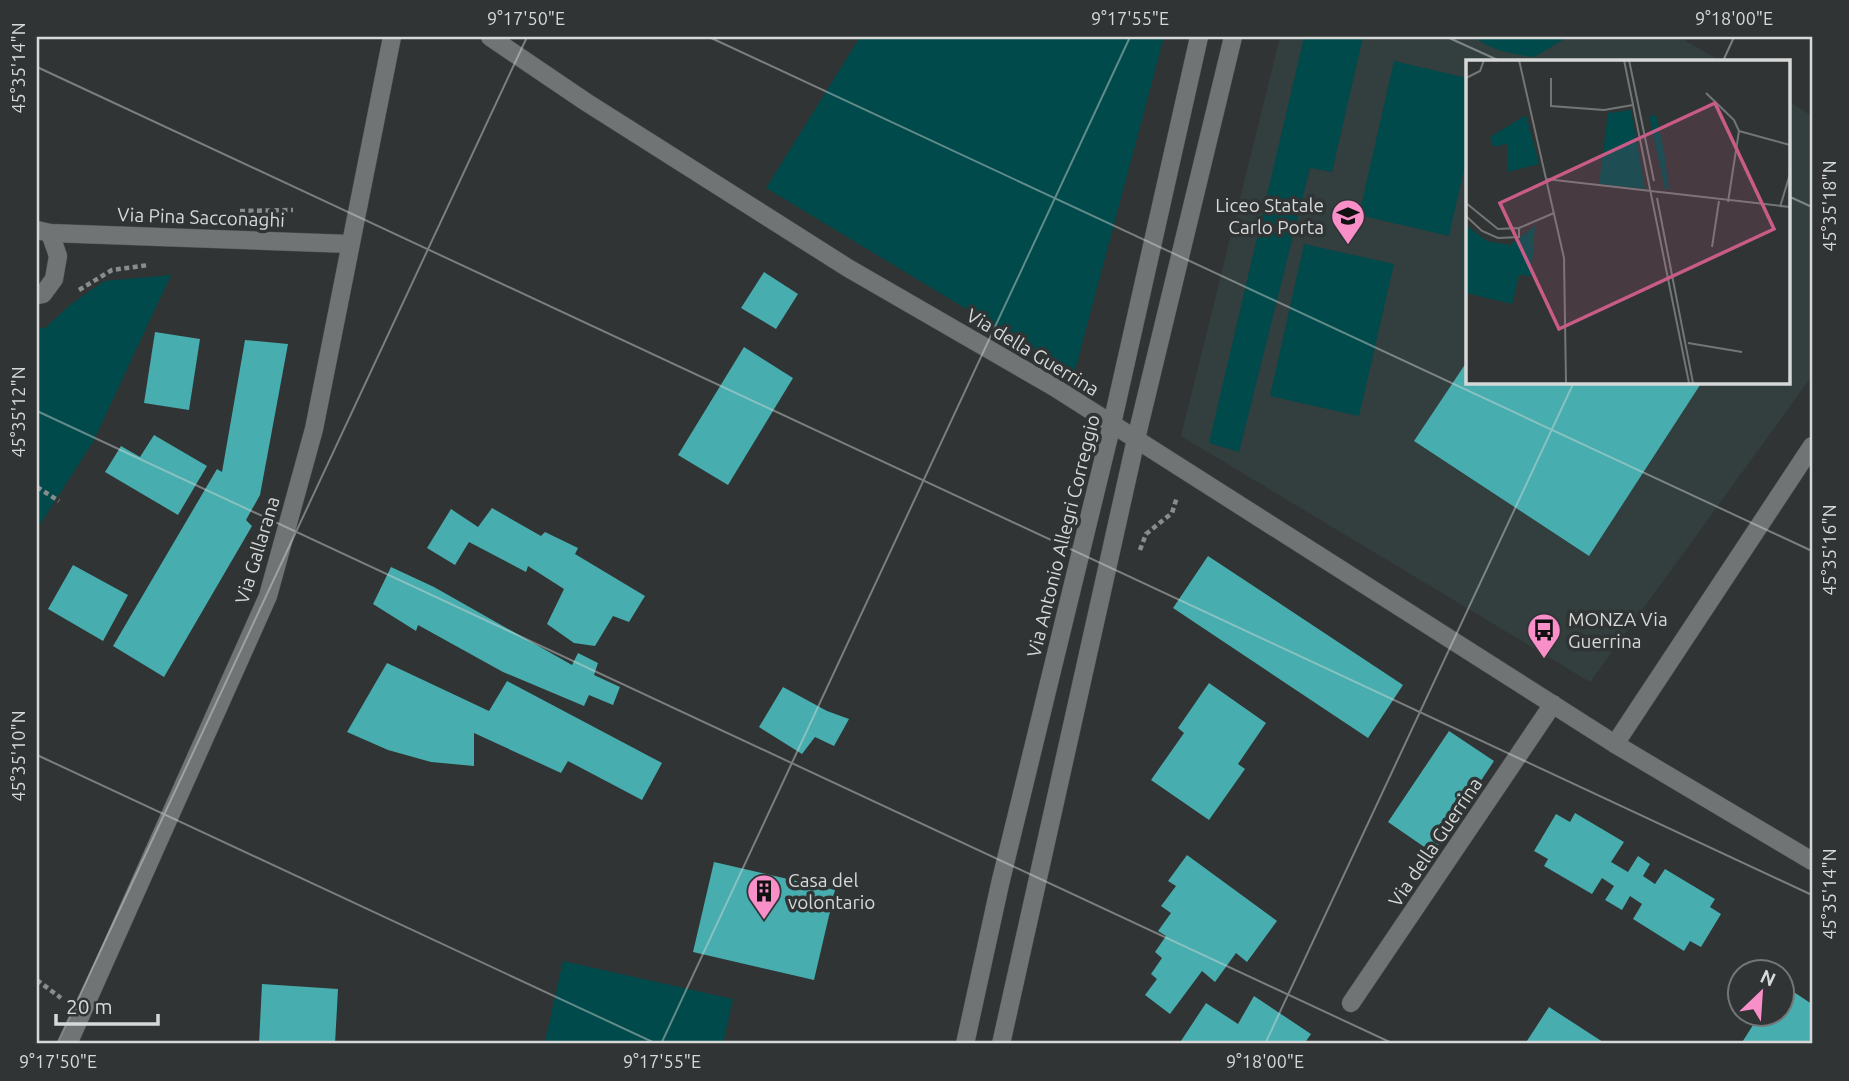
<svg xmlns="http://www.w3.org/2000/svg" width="1849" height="1081" font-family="Ubuntu,sans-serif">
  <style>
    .built { fill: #333e3e }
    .green { fill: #014a4b }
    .building { fill: #47adae }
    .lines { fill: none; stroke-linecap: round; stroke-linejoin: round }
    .minor-casing { stroke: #4e5151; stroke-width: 19 }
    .path { stroke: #8a8c8c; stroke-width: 4.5; stroke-dasharray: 5 3.5; stroke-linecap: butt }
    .minor { stroke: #707474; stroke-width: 18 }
    .ticks { fill: none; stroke: #d7d9d9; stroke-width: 2; stroke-opacity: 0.45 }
    .labels { text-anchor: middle; stroke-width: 7; stroke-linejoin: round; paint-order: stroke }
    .poi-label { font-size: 19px; fill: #d7d9d9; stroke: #313434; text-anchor: start }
    .street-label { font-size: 19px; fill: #d7d9d9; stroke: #313434 }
    .inset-road { fill: none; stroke: #737676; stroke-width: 2 }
    .view { fill: #c95c87; fill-opacity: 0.15; stroke: #c95c87; stroke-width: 3.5 }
    .inset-edge { fill: none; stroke: #d7d9d9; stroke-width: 3.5 }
    .neatline { fill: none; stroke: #d7d9d9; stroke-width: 2.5 }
    .ticks-label { font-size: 18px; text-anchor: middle; fill: #d7d9d9 }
  </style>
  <rect width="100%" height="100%" fill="#313434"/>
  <path class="built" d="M1280,37H1679L1721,61H1468V382H1788V101L1812,116V376L1590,682L1181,436Z"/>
  <g class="green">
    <path d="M860,37H1164L1074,374L766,188Z"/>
    <path d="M1304,37H1363L1332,172L1310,168L1239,452L1209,443Z"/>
    <path d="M1475,37H1568L1534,57C1514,54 1491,51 1475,37Z"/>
    <path d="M1394,61L1467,78V156L1449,236L1359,215Z"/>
    <path d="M1304,244L1394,264L1359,416L1270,396Z"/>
    <path d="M171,275L93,442L37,529V328H45L70,305L104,281Z"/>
    <path d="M563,961L733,999L723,1044H559L545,1041Z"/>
  </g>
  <g class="building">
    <path d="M764,272L798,294L776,329L741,308Z"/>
    <path d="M155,332L200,339L189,410L144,403Z"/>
    <path d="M245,340L288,344L260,495L246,520L252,526L164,677L113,646L217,469L222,472Z"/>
    <path d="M744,347L793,378L728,485L678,455Z"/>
    <path d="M1468,360V382H1702L1589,556L1414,441Z"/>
    <path d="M154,435L207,466L178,515L105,472L121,446L140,457Z"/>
    <path d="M492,508L541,536L545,532L578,548L575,554L645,596L629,622L613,616L595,646L574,643L547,624L564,589L528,566L526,572L469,542L455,565L427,548L451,509L478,527Z"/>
    <path d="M1208,556L1403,685L1368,738L1173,608Z"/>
    <path d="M73,565L128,595L103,641L48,609Z"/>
    <path d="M391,567L434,587L572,665L578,653L598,663L594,675L620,687L613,705L589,695L584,706L503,672L418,625L416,631L373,604Z"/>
    <path d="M387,663L489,711L507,681L662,763L642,800L568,761L561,773L474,733V766L431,762L388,750L347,732Z"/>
    <path d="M1209,683L1266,723L1238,764L1245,769L1209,820L1151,780L1184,733L1178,728Z"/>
    <path d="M783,687L827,711L849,719L834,746L815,737L802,754L759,727Z"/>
    <path d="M1449,731L1494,761L1433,853L1388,822Z"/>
    <path d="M1575,813L1624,842L1611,862L1628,872L1638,856L1650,864L1643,876L1655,884L1665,869L1715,899L1710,907L1721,914L1701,947L1690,941L1684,951L1633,919L1642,904L1630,896L1622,910L1605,900L1614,886L1602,878L1592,894L1544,866L1548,859L1534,851L1556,814L1570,822Z"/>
    <path d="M1187,855L1277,921L1247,962L1236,953L1215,982L1202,971L1170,1014L1145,995L1157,979L1151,974L1162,958L1155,952L1166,936L1158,931L1171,913L1161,906L1176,886L1168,881Z"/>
    <path d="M714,862L835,890L814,980L693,952Z"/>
    <path d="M262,984L338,989L335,1044H259Z"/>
    <path d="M1783,985L1812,1004V1044H1741L1760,1014H1783Z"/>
    <path d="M1254,996L1311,1034L1304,1044H1179L1206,1003L1238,1024Z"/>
    <path d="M1549,1007L1606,1044H1525Z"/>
  </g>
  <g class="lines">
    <g class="minor-casing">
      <g id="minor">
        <path d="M490,37L586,102L848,268L1054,387L1615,744L1812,861"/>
        <path d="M37,230L50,233L350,244"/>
        <path d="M37,295L43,294L54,279L58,256L50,233"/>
        <path d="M1615,744L1812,446"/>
        <path d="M1351,1003L1553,704"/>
        <path d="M68,1044L268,596L314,429L392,37"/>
        <path d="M965,1044L1000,884L1112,424L1199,37"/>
        <path d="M1001,1044L1136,439L1233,37"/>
      </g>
    </g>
    <g class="path">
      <path d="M240,211L293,210"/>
      <path d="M79,290L112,270L149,265"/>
      <path d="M37,487L59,501"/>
      <path d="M1140,550L1146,534L1172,513L1177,497"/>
      <path d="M37,980L61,998"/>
    </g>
    <use href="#minor" class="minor"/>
  </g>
  <path class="ticks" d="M709,37L1812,551M1447,37L1500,61M1723,61L1734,37M37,67L1812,895M1788,196L1812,207M37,411L1394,1044M37,755L657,1044M57,1044L527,37M661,1044L1130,37M1265,1044L1574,382"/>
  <defs>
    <g id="school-pin" transform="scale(1.75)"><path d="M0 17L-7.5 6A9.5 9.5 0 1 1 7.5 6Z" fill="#f98fc9" stroke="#313434"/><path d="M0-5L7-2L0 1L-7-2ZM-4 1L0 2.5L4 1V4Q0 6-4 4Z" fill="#111"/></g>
    <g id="bus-pin" transform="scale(1.75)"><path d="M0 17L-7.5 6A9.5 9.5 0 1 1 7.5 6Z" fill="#f98fc9" stroke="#313434"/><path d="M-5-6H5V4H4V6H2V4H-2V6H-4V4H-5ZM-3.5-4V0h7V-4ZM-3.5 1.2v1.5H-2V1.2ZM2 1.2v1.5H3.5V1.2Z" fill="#111"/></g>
    <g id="building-pin" transform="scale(1.75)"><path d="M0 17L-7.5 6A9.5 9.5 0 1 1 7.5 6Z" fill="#f98fc9" stroke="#313434"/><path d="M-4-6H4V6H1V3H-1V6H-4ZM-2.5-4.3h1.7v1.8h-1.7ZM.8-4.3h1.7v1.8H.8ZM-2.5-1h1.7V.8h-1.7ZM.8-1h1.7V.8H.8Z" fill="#111"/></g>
  </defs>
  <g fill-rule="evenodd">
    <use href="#school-pin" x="1348" y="216"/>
    <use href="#bus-pin" x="1544" y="630"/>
    <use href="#building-pin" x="764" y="891"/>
  </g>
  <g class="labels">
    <g class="poi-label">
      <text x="1324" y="212" text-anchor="end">Liceo Statale<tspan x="1324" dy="22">Carlo Porta</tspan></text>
      <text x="1568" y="626">MONZA Via<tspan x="1568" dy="22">Guerrina</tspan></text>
      <text x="788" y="887">Casa del<tspan x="788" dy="22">volontario</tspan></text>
    </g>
    <g class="street-label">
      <text transform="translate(201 217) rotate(2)" y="7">Via Pina Sacconaghi</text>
      <text transform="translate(1033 352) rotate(31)" y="7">Via della Guerrina</text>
      <text transform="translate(1063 536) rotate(-76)" y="7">Via Antonio Allegri Correggio</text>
      <text transform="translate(257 550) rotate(-73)" y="7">Via Gallarana</text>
      <text transform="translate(1435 842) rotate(-56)" y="7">Via della Guerrina</text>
    </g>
  </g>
  <g transform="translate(1466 60)">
    <rect width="324" height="324" fill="#313434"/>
    <path d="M165,50L179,129L133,124L142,53ZM60,55L73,104L41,112V84L27,87L24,77ZM190,55L198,91L203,129H199L183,56ZM0,165L21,181L44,185L69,166L65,216L53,215L46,244L0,233Z" fill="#014a4b"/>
    <path class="inset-road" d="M53,0L98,198L100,323M158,0L223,323M163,0L188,121M0,18L14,11L18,0M85,18V46L138,50L167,45M240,33L268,60L273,71L262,142M273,71L324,85M80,119L324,147M191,138L227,323M0,143L32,169L53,168L88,153M314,147L324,114M0,156L16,171L32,178L53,177V168M246,187L253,141M222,283L276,292"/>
    <path class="view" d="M249,43L308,169L93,269L34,143Z"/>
    <rect width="324" height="324" class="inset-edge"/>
  </g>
  <rect width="1849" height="1081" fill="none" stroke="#313434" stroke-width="77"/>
  <g transform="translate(1761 993) rotate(25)"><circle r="33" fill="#313434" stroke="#737676" stroke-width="2"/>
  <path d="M0-5L12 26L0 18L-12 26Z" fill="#f98fc9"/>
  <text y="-10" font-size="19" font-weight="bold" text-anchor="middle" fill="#d7d9d9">N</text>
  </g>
  <path d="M56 1014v10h102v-10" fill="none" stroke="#d7d9d9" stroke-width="3.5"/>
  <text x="66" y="1014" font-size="21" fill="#d7d9d9" stroke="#313434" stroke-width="5" paint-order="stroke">20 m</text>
  <rect x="38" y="38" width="1773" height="1004" class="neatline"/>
  <g class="ticks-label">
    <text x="526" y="25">9°17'50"E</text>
    <text x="1130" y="25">9°17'55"E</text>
    <text x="1734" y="25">9°18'00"E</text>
    <text transform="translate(19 68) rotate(-90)" y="6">45°35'14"N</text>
    <text transform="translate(1830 206) rotate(-90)" y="6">45°35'18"N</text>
    <text transform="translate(19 412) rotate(-90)" y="6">45°35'12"N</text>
    <text transform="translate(1830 550) rotate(-90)" y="6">45°35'16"N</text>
    <text transform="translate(19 756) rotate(-90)" y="6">45°35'10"N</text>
    <text transform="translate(1830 894) rotate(-90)" y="6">45°35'14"N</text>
    <text x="58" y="1068">9°17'50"E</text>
    <text x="662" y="1068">9°17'55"E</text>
    <text x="1265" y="1068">9°18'00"E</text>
  </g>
</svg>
